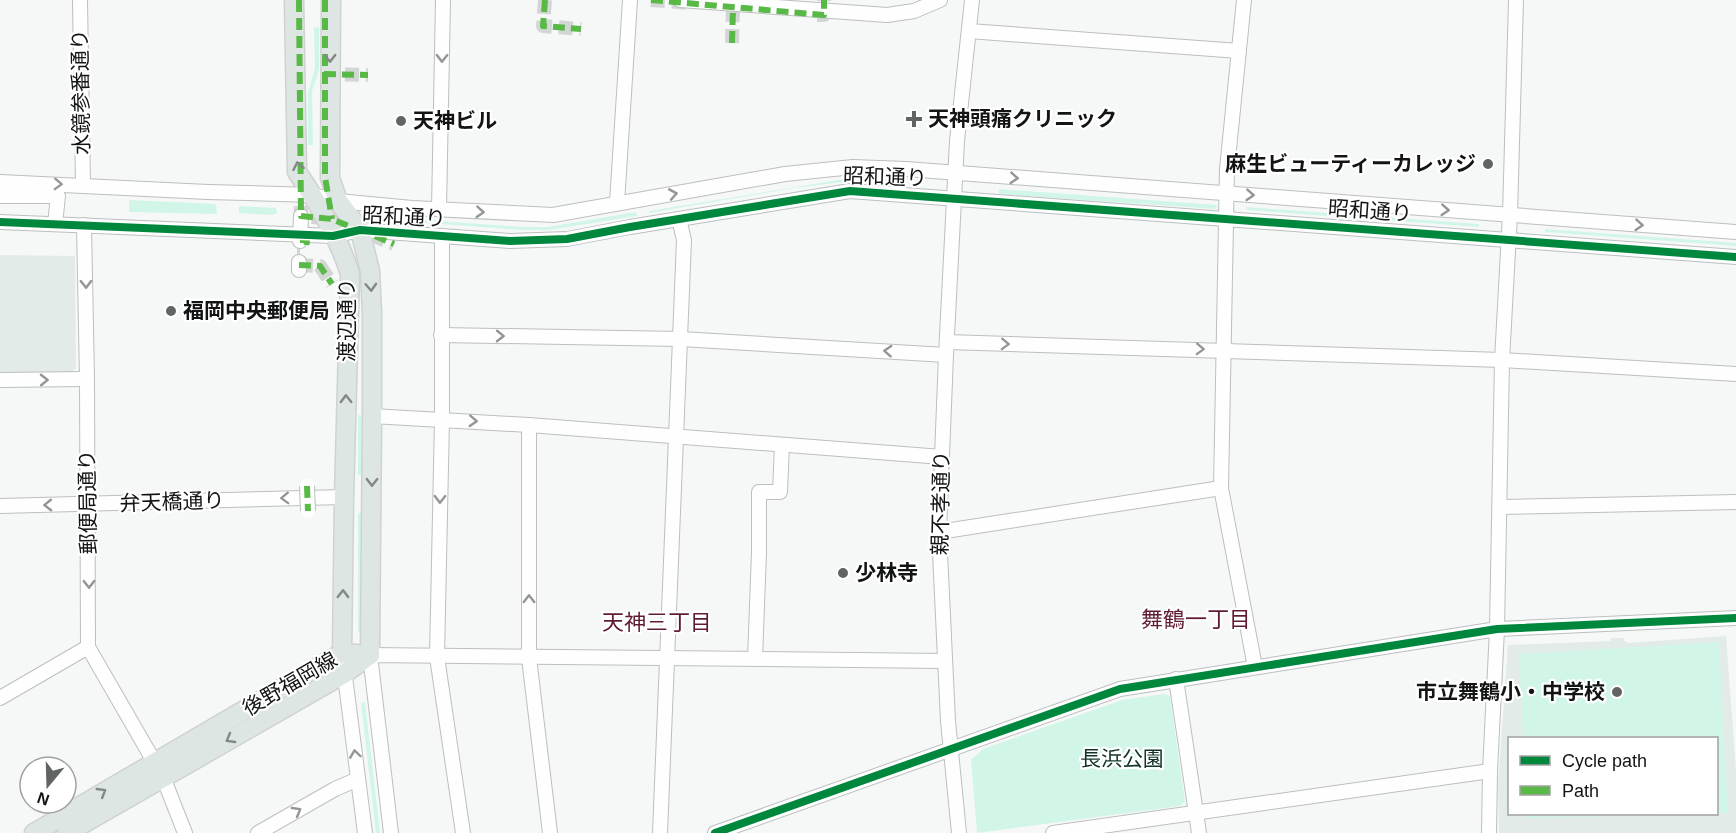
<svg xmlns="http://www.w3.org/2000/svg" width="1736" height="833" font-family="Arial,'Noto Sans JP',sans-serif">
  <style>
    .built { fill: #e3ebe8; fill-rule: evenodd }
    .green { fill: #d1f6e8 }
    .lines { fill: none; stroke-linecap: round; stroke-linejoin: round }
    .minor-tunnel { stroke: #d3d6d5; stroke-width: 14; stroke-dasharray: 14 7; stroke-linecap: butt }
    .minor-casing { stroke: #bcbfbe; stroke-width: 16 }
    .major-casing { stroke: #d0d2d1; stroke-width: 21 }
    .minor { stroke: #fefefe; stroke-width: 14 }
    .major { stroke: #dee6e3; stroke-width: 18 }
    .minor-bridge-casing { stroke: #bcbfbe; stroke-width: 16; stroke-linecap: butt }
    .minor-bridge { stroke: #fefefe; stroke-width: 14 }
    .quiet { stroke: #58b947; stroke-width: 6; stroke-dasharray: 12 6; stroke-linecap: butt }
    .cycleway-casing { stroke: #fff; stroke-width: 11 }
    .cycleway { stroke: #00873e; stroke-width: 8 }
    .oneway { stroke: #838886 }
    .oneway2 { stroke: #949595 }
    .poi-dot { fill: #626463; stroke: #fff; stroke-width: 2 }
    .labels { text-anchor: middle; stroke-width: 4.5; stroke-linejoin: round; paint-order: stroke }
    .street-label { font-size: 21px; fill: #131514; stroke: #fff }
    .poi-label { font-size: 21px; font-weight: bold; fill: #131514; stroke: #fff; text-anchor: start }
    .park-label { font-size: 21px; fill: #103328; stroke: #fff }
    .neighbourhood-label { font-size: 22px; fill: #5f1b31; stroke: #fff }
  </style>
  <rect width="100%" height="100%" fill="#f5f8f7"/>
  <g class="built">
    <path d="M0,255L75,256L76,368L71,373H0Z"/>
    <path d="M1726,636L1736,770V833H1499L1498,784L1508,645L1611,641L1610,638H1624V641L1628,643ZM1510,738H1716V814H1510Z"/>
  </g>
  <g class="green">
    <path d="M319,27V70L312,91L313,145H308V93L315,68L314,28Z"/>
    <path d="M851,178L905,180L904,183L851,181L794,188L649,213V211Z"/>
    <path d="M999,189L1217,205L1216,209L999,194Z"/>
    <path d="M129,200L216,204L217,214L129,212Z"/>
    <path d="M239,206L276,208L277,213L272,215L239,213Z"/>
    <path d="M1246,207L1479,224V227L1247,210Z"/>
    <path d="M636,212L637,216L549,230H522L413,222V219L521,227H548Z"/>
    <path d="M1545,229L1736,243V246L1545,232Z"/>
    <rect x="358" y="415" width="3" height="60"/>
    <rect x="358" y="513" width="3" height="119"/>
    <path d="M1719,642L1728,813H1717L1716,738H1523L1519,654Z"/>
    <path d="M1164,694L1170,696L1185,802L1180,806L977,833L971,760L983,749L1122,700Z"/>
    <path d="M365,702L380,833H376L361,703Z"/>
    <path d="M1526,814H1701L1526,818Z"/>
  </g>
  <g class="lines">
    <g class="minor-tunnel">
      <path d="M545,0L543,26L581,29"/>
      <path d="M651,0L690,3"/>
      <path d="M817,15H824V0"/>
      <path d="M732,43L733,8"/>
      <path d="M324,74L368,75"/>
      <path d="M300,185L301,216L332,219L394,244"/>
      <path d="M297,251H300"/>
      <path d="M299,265L320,266L332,284"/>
    </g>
    <g class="minor-casing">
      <g id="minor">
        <path d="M80,0L83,185"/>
        <path d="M680,0L887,15L914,11L940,0"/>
        <path d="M1244,0L1227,169L1221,488L1255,667"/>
        <path d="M969,31L1239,51"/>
        <path d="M0,182L208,192L313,195L338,201L412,208L553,215L785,174L853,167L906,169L1736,232"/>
        <path d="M0,196H58L55,224"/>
        <path d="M617,203L630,0"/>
        <path d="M439,209L443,0"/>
        <path d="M0,222L333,236L360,230L510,241L567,239L630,227L850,191L1736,257"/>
        <path d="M84,225L87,379L88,647L163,777L185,833"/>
        <path d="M442,236V419L437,657L463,833"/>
        <path d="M300,241L301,216"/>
        <path d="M299,270V262"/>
        <path d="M441,335L681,339L946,355"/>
        <path d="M947,342L1502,360L1736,374"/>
        <path d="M0,380L87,379"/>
        <path d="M372,416L529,425L942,457"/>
        <path d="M529,425V658L550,833"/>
        <path d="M0,506L344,497"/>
        <path d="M1500,507L1736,502"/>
        <path d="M939,532L1221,488"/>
        <path d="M342,653L365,833"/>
        <path d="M755,659L759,552V492H780L782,445"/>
        <path d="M1176,679L1199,833"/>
        <path d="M0,698L88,647"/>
        <path d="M258,833L335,789L358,779"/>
        <path d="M391,833L370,655L945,661"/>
        <path d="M660,833L684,240L679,219"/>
        <path d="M715,833L1120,689L1497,629L1736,618"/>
        <path d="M959,833L948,721L939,532L946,355L957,141L972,0"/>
        <path d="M1053,833L1490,771"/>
        <path d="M1489,833L1490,771L1497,629L1502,360L1510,215L1516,0"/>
      </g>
    </g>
    <g class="major-casing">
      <g id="major">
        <path d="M294,0L297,172C318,203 339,238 350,274L344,497L342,653"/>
        <path d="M331,0L330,178L338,201L360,230L370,271L372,313V416L370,655"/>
        <path d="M34,833L342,653L370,655"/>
        <path d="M67,833L344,674L370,655"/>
      </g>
    </g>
    <use href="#minor" class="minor"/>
    <use href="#major" class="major"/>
    <g class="minor-bridge-casing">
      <path id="minor-bridge" d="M307,486L308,511"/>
    </g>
    <use href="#minor-bridge" class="minor-bridge"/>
    <g class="quiet">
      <path d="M299,0L301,216L332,219L358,230"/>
      <path d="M325,0V177L332,219"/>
      <path d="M545,0L543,26L581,29"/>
      <path d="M651,0L824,15V0"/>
      <path d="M732,43L733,8"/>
      <path d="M324,74L368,75"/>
      <path d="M375,236L394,244"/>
      <path d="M300,240H307L306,250"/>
      <path d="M299,265L320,266L332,284"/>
      <path d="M307,486L308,511"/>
    </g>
    <g class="cycleway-casing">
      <g id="cycleway">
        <path d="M0,222L333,236L360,230L510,241L567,239L630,227L850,191L1736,257"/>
        <path d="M715,833L1120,689L1497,629L1736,618"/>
      </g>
    </g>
    <use href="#cycleway" class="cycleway"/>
  </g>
  <defs><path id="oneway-chevron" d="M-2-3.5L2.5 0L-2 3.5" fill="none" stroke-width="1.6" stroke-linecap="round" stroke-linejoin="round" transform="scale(1.5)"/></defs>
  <g class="oneway">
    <use href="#oneway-chevron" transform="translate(330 58) rotate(90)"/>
    <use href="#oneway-chevron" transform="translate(298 166) rotate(-101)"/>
    <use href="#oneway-chevron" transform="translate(371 287) rotate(87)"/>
    <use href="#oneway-chevron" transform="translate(346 399) rotate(-91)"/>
    <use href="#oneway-chevron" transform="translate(372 482) rotate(91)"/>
    <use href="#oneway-chevron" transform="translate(343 594) rotate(-89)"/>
    <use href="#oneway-chevron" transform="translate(230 739) rotate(150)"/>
    <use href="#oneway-chevron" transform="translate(102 792) rotate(-31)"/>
  </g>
  <g class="oneway2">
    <use href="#oneway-chevron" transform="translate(442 58) rotate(91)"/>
    <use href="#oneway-chevron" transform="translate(1014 178) rotate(4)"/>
    <use href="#oneway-chevron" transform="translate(58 184) rotate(2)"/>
    <use href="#oneway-chevron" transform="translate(673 194) rotate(-10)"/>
    <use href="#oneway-chevron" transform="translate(1250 195) rotate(4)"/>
    <use href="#oneway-chevron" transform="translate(1445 210) rotate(4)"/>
    <use href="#oneway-chevron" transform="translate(480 212) rotate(4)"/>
    <use href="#oneway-chevron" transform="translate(1639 225) rotate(4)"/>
    <use href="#oneway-chevron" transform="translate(86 284) rotate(89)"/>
    <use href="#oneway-chevron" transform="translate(500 336) rotate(1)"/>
    <use href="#oneway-chevron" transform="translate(1005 344) rotate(2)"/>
    <use href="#oneway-chevron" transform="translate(1200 349) rotate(2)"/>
    <use href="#oneway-chevron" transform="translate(888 351) rotate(-177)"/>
    <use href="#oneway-chevron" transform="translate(44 380) rotate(-1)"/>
    <use href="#oneway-chevron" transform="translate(473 421) rotate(3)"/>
    <use href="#oneway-chevron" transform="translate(285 498) rotate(178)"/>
    <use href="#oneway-chevron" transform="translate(440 499) rotate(91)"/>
    <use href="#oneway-chevron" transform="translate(48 505) rotate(179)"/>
    <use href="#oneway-chevron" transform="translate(89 584) rotate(89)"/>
    <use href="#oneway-chevron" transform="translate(529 599) rotate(-90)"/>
    <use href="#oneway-chevron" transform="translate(355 754) rotate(-98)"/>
    <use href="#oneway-chevron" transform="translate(297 811) rotate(-30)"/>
  </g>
  <g class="poi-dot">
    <path d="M911 110h6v6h6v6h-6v6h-6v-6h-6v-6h6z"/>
    <circle cx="401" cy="121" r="6"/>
    <circle cx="1488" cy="164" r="6"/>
    <circle cx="171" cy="311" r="6"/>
    <circle cx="843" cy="573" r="6"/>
    <circle cx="1617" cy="692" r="6"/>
  </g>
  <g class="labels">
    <g class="street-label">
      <text transform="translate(81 92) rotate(-91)" y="7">水鏡参番通り</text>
      <text transform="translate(885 177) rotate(2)" y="7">昭和通り</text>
      <text transform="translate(1370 211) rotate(4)" y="7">昭和通り</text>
      <text transform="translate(404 217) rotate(3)" y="7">昭和通り</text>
      <text transform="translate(347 320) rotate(-90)" y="7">渡辺通り</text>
      <text transform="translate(88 502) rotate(-91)" y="7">郵便局通り</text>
      <text transform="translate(172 502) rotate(-2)" y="7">弁天橋通り</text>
      <text transform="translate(941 503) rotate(-89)" y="7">親不孝通り</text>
      <text transform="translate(290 684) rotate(-30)" y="7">後野福岡線</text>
    </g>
    <g class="poi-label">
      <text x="928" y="126">天神頭痛クリニック</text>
      <text x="413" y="128">天神ビル</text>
      <text x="1476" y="171" text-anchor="end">麻生ビューティーカレッジ</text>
      <text x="183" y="318">福岡中央郵便局</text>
      <text x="855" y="580">少林寺</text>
      <text x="1605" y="699" text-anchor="end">市立舞鶴小・中学校</text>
    </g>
    <g class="park-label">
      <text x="1122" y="766">長浜公園</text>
    </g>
    <g class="neighbourhood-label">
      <text x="1196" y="627">舞鶴一丁目</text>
      <text x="657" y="630">天神三丁目</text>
    </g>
  </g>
  <rect x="1508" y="737" width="210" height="78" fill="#ffffff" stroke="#a1a1a1" stroke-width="1.5"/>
  <rect x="1520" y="756" width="30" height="9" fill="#00873e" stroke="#a1a1a1" stroke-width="1.5"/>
  <text x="1562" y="767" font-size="18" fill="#131514">Cycle path</text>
  <rect x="1520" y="786" width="30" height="9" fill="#58b947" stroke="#a1a1a1" stroke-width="1.5"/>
  <text x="1562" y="797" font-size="18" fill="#131514">Path</text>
  <g transform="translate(48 785) rotate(199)"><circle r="28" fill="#ffffff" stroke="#a1a1a1" stroke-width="1.5"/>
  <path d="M0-4.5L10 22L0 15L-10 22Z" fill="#626463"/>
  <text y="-9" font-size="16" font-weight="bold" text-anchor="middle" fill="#131514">N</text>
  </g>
</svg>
